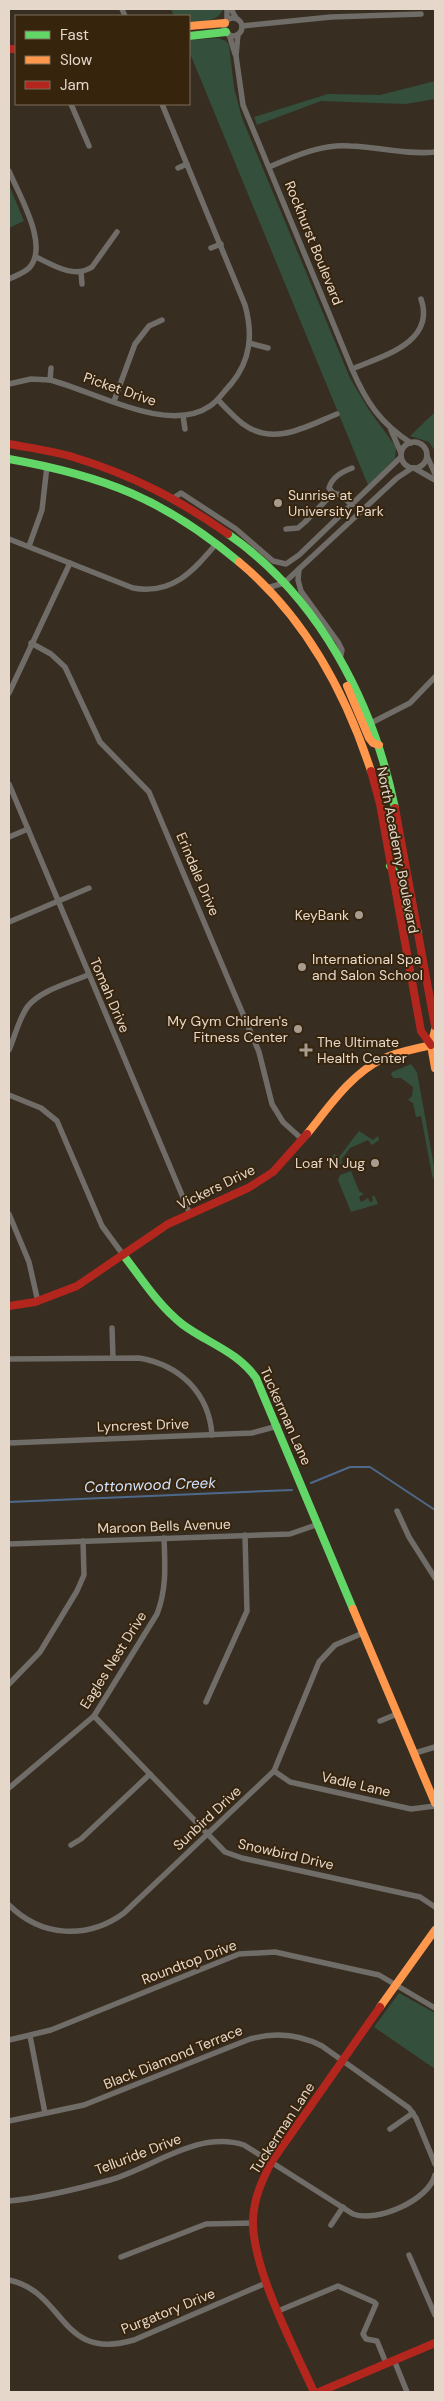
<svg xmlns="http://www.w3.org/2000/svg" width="444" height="2401" font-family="'DM Sans',sans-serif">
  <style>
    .green { fill: #344f3c }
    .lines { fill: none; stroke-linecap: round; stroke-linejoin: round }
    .stream { stroke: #4e698b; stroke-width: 2 }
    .street { stroke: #706c67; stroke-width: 5.5 }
    .fast { stroke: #63d668; stroke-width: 8 }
    .slow { stroke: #ff974d; stroke-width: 8 }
    .jam { stroke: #b3261e; stroke-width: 8 }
    .poi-dot { fill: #a89c90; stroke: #37240d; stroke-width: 2 }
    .labels { text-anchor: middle; stroke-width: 4; stroke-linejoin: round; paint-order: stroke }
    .street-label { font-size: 14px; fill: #e5d8cb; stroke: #37240d }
    .poi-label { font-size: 14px; fill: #e5d8cb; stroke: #37240d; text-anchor: start }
    .water-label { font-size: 15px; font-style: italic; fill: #d0e3fc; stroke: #37240d }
  </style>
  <rect width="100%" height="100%" fill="#372d21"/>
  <g class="green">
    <path d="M171,9H223C218,23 201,21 189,22V16H174Z"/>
    <path d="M218,38L226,41L229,45L234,88L242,118L350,378L369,410L396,447L395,459L368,485L189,51V40Z"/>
    <path d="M435,81V99L405,104L321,101L257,125L254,117L328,94L380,95Z"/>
    <path d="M9,185L24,221L9,228Z"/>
    <path d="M435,412V451L429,442L410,436Z"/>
    <path d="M411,1064L417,1072L435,1172L433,1180L421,1116L416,1117L413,1103L408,1100L412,1096L413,1087L401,1078H394L391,1075L392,1072Z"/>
    <path d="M359,1131L373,1140L378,1136L379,1140L372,1145L368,1140L350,1148L341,1160L343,1164L332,1165L330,1161L334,1154L339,1157Z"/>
    <path d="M351,1171L359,1191L364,1194L359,1197L361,1202L368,1198L370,1202L373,1201L372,1197L374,1195L378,1204L351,1212L338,1180L340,1175Z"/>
    <path d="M399,1993L435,2013V2069L374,2027Z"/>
  </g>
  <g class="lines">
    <g class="stream">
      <path d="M311,1483L350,1467H370L435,1510"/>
      <path d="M9,1502L292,1490"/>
    </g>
    <g class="street">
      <path d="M122,9L125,16"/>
      <path d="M231,9L236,18"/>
      <circle cx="233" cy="27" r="9"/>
      <path d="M227,21V9"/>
      <path d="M242,26L331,17L421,14"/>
      <path d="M229,34L235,54"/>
      <path d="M238,34L236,56L243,105L352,369C366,402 381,424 411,443"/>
      <path d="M71,104L89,146"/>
      <path d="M269,167C295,156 321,144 350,146C379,147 406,155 435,152"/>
      <path d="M178,168L187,164"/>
      <path d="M9,171C19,195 50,246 29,268C24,273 15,276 9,279"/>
      <path d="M211,248L221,244"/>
      <path d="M36,257C53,265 74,279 92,267L117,232"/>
      <path d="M81,272L82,284"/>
      <path d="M249,343L268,348"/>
      <path d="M352,369C383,356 436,342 421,299"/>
      <path d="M50,380L51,368"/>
      <path d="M9,384L31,379L50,380C94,391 168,435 210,406C219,400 224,391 231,384C251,360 253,334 245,305L162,104"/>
      <path d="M218,400C226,408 234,417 243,424C274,447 307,426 337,414"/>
      <path d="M114,401L135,344L149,326L162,320"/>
      <path d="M183,416L185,429"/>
      <path d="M391,430L401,453"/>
      <circle cx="414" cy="455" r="13"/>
      <path d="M427,456L435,474"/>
      <path d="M414,468L435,480"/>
      <path d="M333,493L329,488C332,477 342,472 352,468"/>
      <path d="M175,497L181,493L236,529L273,561L286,564L299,555L401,457"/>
      <path d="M286,529L298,528L305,522L333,493L341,495L352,505"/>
      <path d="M9,539L133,588C173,595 193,571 217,543"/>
      <path d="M29,546L42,510L47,466"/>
      <path d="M267,588L284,583L299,569"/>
      <path d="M31,643L51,654L65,667L100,742L149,792L259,1052L272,1104L283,1122L303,1140"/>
      <path d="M340,659L342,650L338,642L301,591L298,580L299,569L397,478L412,468"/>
      <path d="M9,693L70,563"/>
      <path d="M371,723L410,703L435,677"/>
      <path d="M9,784L190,1214"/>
      <path d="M9,837L28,829"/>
      <path d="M9,922L89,888"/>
      <path d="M9,1050C15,1036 19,1018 28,1006C41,990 69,983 88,975"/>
      <path d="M9,1095L41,1108L57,1121L102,1226L124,1256"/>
      <path d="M9,1214L29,1262L38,1302"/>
      <path d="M112,1328L113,1358"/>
      <path d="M9,1359L139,1358C180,1365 209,1393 212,1435"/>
      <path d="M9,1443L252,1433L278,1426"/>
      <path d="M397,1511L409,1537L435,1578"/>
      <path d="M9,1544L290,1534L319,1524"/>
      <path d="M9,1684L40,1652L77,1591L84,1575L83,1541"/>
      <path d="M206,1702L247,1611L245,1535"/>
      <path d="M94,1716L225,1852L242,1858L420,1897L435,1907"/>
      <path d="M380,1721L397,1714"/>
      <path d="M415,1753L435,1747"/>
      <path d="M274,1771L290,1782L411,1809L435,1806"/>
      <path d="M9,1788L94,1716L157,1614C167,1588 165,1564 164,1538"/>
      <path d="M71,1845L81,1839L150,1774"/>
      <path d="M9,1905C41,1937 87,1940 124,1913L274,1771L319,1662L335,1645L363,1633"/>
      <path d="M30,2036L45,2113"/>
      <path d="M9,2040L51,2030L239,1954L275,1952L379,1975L435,2008"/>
      <path d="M9,2121L84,2105L250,2039C275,2032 299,2034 322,2046L409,2108L416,2118L435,2164"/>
      <path d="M390,2129L413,2113"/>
      <path d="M9,2201C39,2198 81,2188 110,2180C154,2167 198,2130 244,2145L353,2214C377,2223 429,2200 435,2175"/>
      <path d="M331,2225L343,2207"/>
      <path d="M409,2255L435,2315"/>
      <path d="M121,2257L206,2224L253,2223"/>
      <path d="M9,2280C66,2292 59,2362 134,2340L266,2283"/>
      <path d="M278,2311L338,2286L374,2302L376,2304L363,2334L366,2339L377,2341L386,2363"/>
      <path d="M394,2360L407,2392"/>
    </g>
    <g class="fast">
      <path d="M189,36L226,32"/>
      <path d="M9,459C104,476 164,499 239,562"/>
      <path d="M228,534C319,597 373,702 395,808"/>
      <path d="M390,866C408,885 401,912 418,932"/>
      <path d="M124,1256C142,1279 158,1305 182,1324C207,1343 237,1351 256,1378L353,1609"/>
    </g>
    <g class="slow">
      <path d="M189,26L225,23"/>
      <path d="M239,562C304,616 345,691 371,771"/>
      <path d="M347,686L369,738L373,743L379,745"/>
      <path d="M435,1030L431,1045L435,1068"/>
      <path d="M307,1134C329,1107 350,1075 382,1059C397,1052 415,1049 431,1045"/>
      <path d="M353,1609L435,1803"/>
      <path d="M380,2007L435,1930"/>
    </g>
    <g class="jam">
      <path d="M9,49H16"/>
      <path d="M9,444C30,448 53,451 73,457C132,475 178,499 228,534"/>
      <path d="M371,771L380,804L421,1031L431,1045"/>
      <path d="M395,808L435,1026"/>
      <path d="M9,1306L35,1302L77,1286L168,1224L248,1188L273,1172L307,1134"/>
      <path d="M314,2392C294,2348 251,2266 253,2219C254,2198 262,2180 272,2161L380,2007"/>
      <path d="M319,2392L435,2343"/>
    </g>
  </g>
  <g class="poi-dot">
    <circle cx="278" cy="503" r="5"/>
    <circle cx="359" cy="915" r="5"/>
    <circle cx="302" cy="967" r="5"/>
    <circle cx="298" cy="1029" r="5"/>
    <path d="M303.5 1042.5h5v5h5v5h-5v5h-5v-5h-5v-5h5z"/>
    <circle cx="375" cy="1163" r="5"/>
  </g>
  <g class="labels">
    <g class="street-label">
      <text transform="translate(314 243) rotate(68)" y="5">Rockhurst Boulevard</text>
      <text transform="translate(120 389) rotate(19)" y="5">Picket Drive</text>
      <text transform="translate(398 850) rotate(79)" y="5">North Academy Boulevard</text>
      <text transform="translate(198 874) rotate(67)" y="5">Erindale Drive</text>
      <text transform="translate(110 995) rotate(67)" y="5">Tomah Drive</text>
      <text transform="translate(216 1187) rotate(-26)" y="5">Vickers Drive</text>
      <text transform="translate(286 1416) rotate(66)" y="5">Tuckerman Lane</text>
      <text transform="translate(143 1425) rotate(-2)" y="5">Lyncrest Drive</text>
      <text transform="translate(164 1526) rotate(-2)" y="5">Maroon Bells Avenue</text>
      <text transform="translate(113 1660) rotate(-58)" y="5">Eagles Nest Drive</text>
      <text transform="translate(356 1784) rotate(13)" y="5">Vadle Lane</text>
      <text transform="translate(207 1818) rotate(-43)" y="5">Sunbird Drive</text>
      <text transform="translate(286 1854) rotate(13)" y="5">Snowbird Drive</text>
      <text transform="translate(189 1962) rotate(-21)" y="5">Roundtop Drive</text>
      <text transform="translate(173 2057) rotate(-22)" y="5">Black Diamond Terrace</text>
      <text transform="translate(282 2128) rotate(-57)" y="5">Tuckerman Lane</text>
      <text transform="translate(138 2154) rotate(-21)" y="5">Telluride Drive</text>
      <text transform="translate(168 2311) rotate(-22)" y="5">Purgatory Drive</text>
    </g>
    <g class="poi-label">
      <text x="288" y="500">Sunrise at<tspan x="288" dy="16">University Park</tspan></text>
      <text x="349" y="920" text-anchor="end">KeyBank</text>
      <text x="312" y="964">International Spa<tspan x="312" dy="16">and Salon School</tspan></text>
      <text x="288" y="1026" text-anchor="end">My Gym Children's<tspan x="288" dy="16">Fitness Center</tspan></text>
      <text x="317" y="1047">The Ultimate<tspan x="317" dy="16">Health Center</tspan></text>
      <text x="365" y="1168" text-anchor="end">Loaf 'N Jug</text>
    </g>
    <g class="water-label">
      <text transform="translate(150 1485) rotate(-2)" y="5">Cottonwood Creek</text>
    </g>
  </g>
  <rect width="444" height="2401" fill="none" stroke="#e5d8cb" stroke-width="20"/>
  <rect x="15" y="15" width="175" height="90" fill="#37240d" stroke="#7d6c59"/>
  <rect x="25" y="31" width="25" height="8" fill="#63d668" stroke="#7d6c59"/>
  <text x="60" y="40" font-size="15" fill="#e5d8cb">Fast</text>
  <rect x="25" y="56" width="25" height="8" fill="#ff974d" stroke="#7d6c59"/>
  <text x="60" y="65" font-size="15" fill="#e5d8cb">Slow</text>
  <rect x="25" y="81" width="25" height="8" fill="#b3261e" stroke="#7d6c59"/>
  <text x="60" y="90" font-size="15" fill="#e5d8cb">Jam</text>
</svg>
